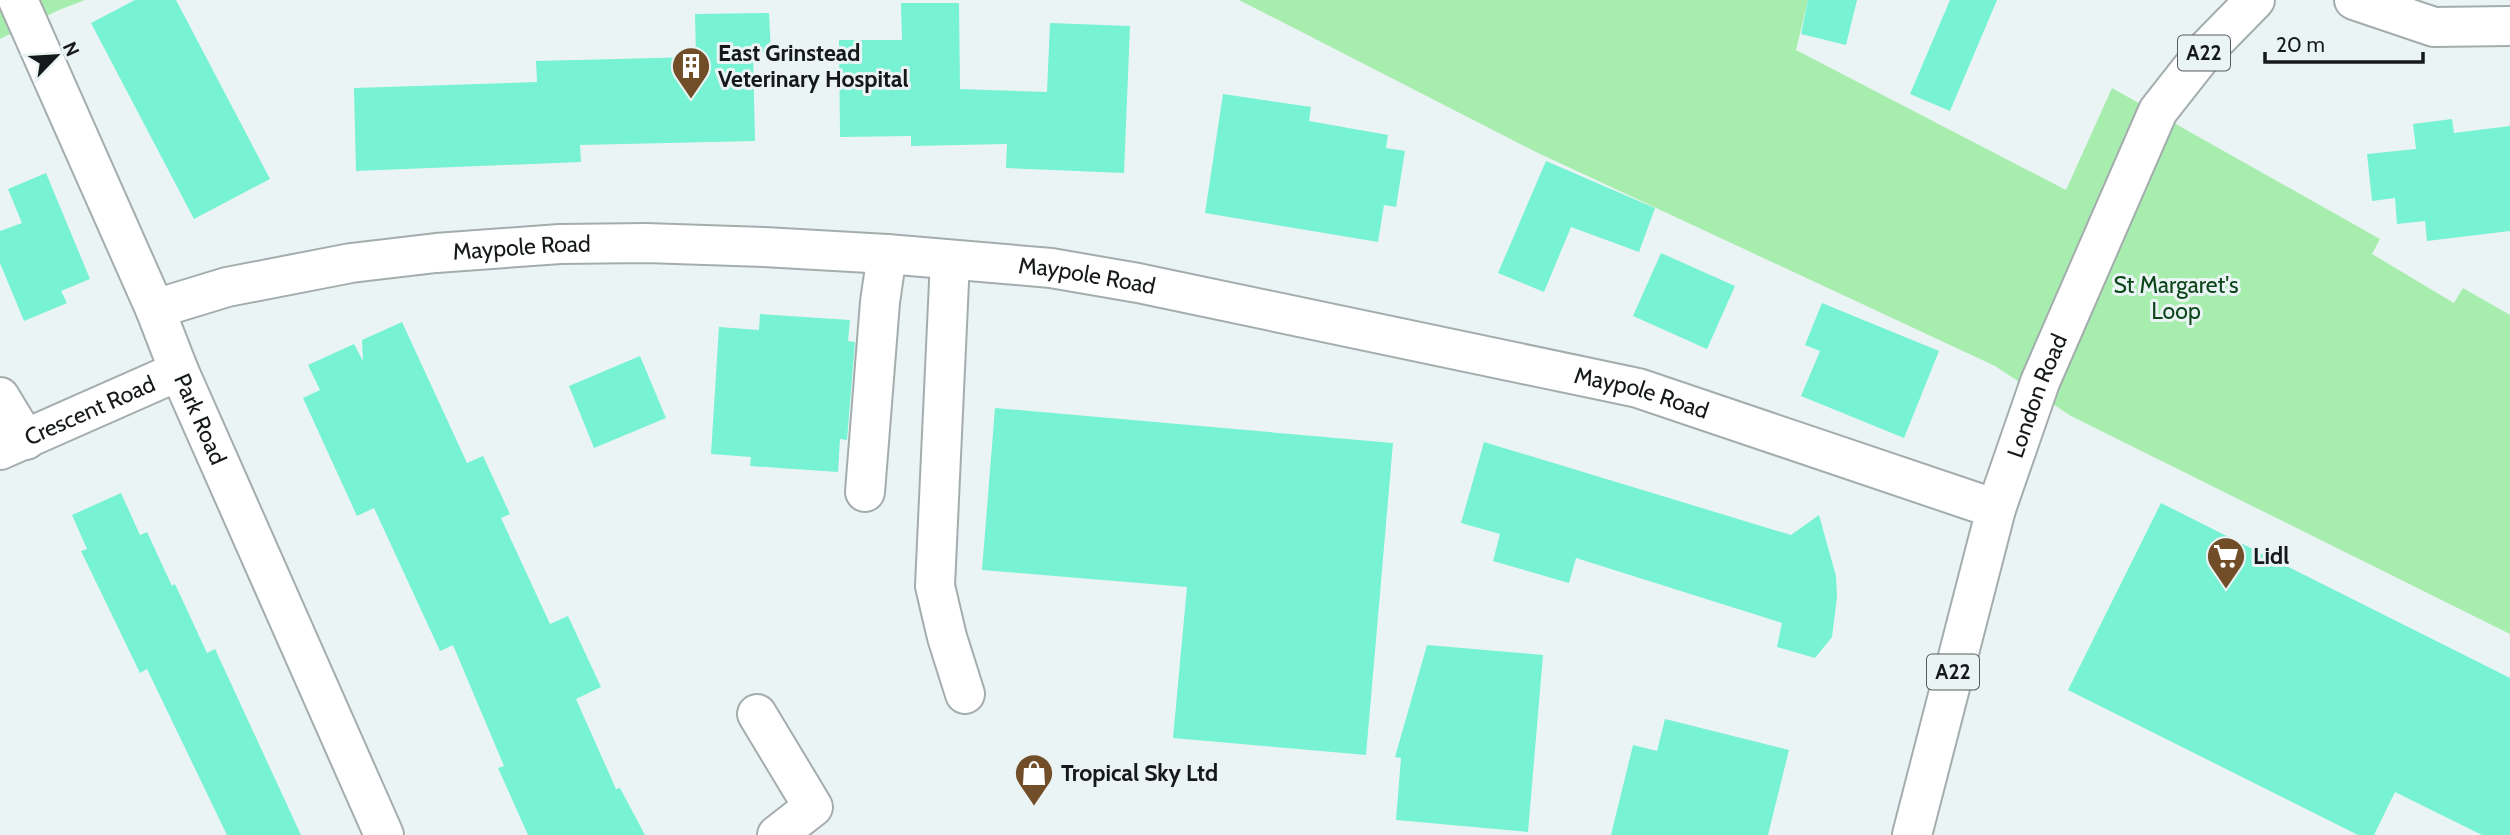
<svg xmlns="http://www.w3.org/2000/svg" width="2510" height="835" font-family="Cabin,sans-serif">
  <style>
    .green { fill: #a7edae }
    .building { fill: #77f2d2 }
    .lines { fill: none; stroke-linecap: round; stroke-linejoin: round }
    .minor-casing { stroke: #a4adad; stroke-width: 42 }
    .highway-casing { stroke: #a4adad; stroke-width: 42 }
    .minor { stroke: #fff; stroke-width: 38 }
    .highway { stroke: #fff; stroke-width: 38 }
    .labels { text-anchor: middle; stroke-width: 6; stroke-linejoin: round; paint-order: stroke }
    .shield { fill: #ebf4f5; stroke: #565b5c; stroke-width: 2 }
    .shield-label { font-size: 21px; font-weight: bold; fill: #16191a }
    .poi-label { font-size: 23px; font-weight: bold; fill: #16191a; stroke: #ebf4f5; text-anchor: start }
    .street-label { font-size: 23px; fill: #16191a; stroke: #ebf4f5 }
    .park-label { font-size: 23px; fill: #0e451a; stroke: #ebf4f5 }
  </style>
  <rect width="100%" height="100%" fill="#ebf4f5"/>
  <g class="green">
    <path d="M0,0H85L59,10L0,39Z"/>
    <path d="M1239,0H1808L1796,50L2066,190L2112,88L2380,239L2372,254L2454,303L2463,288L2510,315V634L2071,416L1995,366L1536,152Z"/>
  </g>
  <g class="building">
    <path d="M135,0H176L270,179L194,219L91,23Z"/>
    <path d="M1808,0H1857L1846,45L1801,34Z"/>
    <path d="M1950,0H1997L1950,111L1910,94Z"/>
    <path d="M901,3H959L960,89L1047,92L1050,23L1130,26L1124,173L1006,168L1007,144L911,146V136L840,137L839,40H902Z"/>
    <path d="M769,13L771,53H753L755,141L580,145L581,162L356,171L354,88L537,82L536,61L696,57L695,14Z"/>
    <path d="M1223,94L1311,107L1309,121L1388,135L1386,148L1405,151L1396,207L1384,205L1378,242L1205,213Z"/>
    <path d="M2452,119L2454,133L2510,126V231L2427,241L2425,221L2397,224L2395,198L2372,201L2367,154L2416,149L2413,124Z"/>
    <path d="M1546,161L1655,208L1639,252L1571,227L1544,292L1498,273Z"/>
    <path d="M46,173L90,279L61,291L67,303L24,321L0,263V231L22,223L8,189Z"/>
    <path d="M1661,253L1735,286L1707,349L1633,316Z"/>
    <path d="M1822,303L1939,351L1904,438L1801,396L1820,351L1805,345Z"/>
    <path d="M760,314L850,320L848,341L855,342L847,440L840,439L838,472L750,466L751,457L711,454L719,327L759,330Z"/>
    <path d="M402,322L467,463L483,456L510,514L501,518L550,624L568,616L601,687L576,699L616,789L620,788L645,835H528L498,768L504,766L453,645L440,651L374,508L357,516L303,398L320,390L308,365L354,344L363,361L362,340Z"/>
    <path d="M640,356L666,418L594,448L569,386Z"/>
    <path d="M995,408L1393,443L1366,755L1173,738L1187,587L982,570Z"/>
    <path d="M1484,442L1791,535L1819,515L1836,576L1837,597L1832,637L1815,658L1777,647L1782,623L1576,558L1569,583L1493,561L1500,534L1461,523Z"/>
    <path d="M121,493L140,535L147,532L172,586L175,584L207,653L215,649L301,835H227L147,669L140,673L81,551L87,549L72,515Z"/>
    <path d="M2161,503L2510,678V835H2482L2395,792L2374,835H2358L2068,690Z"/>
    <path d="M1427,645L1543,655L1528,832L1396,820L1401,758L1395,757Z"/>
    <path d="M1665,719L1789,750L1768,835H1611L1633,745L1657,751Z"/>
  </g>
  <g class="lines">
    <g class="minor-casing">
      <g id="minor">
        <path id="s1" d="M18,0L155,309L179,371L384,835"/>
        <path d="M2354,0L2434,27L2510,26"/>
        <path d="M950,260L935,586L947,637L965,694"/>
        <path id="s2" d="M155,309L227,287L351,263L436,253L560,244L646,243L764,247L887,254L1051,268L1138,283L1638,388L1996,509"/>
        <path d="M0,397L26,440"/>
        <path id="s3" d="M0,450L179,371"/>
        <path d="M865,492L880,302L887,254"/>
        <path d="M757,714L813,807L777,835"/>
      </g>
    </g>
    <g class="highway-casing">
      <g id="highway">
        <path id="s4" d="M1912,835L1996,509L2040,382L2158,111L2206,50L2255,0"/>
      </g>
    </g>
    <use href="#minor" class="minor"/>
    <use href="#highway" class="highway"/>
  </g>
  <defs>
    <g id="building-pin" transform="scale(2.0125)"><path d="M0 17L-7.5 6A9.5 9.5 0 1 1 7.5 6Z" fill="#714d28" stroke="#ebf4f5"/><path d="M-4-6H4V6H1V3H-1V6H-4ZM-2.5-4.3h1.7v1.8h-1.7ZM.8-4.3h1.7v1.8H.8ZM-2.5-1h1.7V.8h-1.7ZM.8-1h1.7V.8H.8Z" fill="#fff"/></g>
    <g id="supermarket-pin" transform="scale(2.0125)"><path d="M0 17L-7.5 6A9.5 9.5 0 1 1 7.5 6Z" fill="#714d28" stroke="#ebf4f5"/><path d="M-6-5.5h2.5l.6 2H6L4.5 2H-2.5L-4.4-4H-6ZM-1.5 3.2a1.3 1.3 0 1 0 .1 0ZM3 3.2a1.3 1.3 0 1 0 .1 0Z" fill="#fff"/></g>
    <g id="shop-pin" transform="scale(2.0125)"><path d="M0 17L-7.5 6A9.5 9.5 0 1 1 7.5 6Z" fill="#714d28" stroke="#ebf4f5"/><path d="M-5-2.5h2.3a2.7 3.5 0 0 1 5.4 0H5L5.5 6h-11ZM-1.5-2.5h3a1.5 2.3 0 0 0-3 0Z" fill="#fff"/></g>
  </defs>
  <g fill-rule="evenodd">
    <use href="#building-pin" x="691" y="66"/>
    <use href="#supermarket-pin" x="2226" y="556"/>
    <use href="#shop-pin" x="1034" y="773"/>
  </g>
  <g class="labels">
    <g class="shield">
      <rect x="2178" y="35.5" width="52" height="35" rx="5"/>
      <rect x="1927" y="654.5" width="52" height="35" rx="5"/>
    </g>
    <g class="shield-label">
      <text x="2204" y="60">A22</text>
      <text x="1953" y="679">A22</text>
    </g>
    <g class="poi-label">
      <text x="718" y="61">East Grinstead<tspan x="718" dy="26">Veterinary Hospital</tspan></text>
      <text x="2253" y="564">Lidl</text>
      <text x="1061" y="781">Tropical Sky Ltd</text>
    </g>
    <g class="street-label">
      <text dy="8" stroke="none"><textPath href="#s2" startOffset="373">Maypole Road</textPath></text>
      <text dy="8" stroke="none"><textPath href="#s2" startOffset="940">Maypole Road</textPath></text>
      <text dy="8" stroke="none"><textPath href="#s2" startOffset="1507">Maypole Road</textPath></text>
      <text dy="8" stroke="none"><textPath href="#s4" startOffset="457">London Road</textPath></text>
      <text dy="8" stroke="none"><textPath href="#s3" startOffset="98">Crescent Road</textPath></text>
      <text dy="8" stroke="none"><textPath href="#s1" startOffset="457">Park Road</textPath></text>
    </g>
    <g class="park-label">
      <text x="2176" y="293">St Margaret's<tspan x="2176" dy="26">Loop</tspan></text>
    </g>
  </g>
  <g transform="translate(56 56) rotate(65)" stroke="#ebf4f5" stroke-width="5" paint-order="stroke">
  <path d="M0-5L12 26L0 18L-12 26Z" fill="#16191a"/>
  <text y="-10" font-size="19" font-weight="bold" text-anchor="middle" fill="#16191a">N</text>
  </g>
  <path d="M2265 52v10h158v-10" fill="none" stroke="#16191a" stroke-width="3.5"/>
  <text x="2276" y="52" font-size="21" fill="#16191a" stroke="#ebf4f5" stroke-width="5" paint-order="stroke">20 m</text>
</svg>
